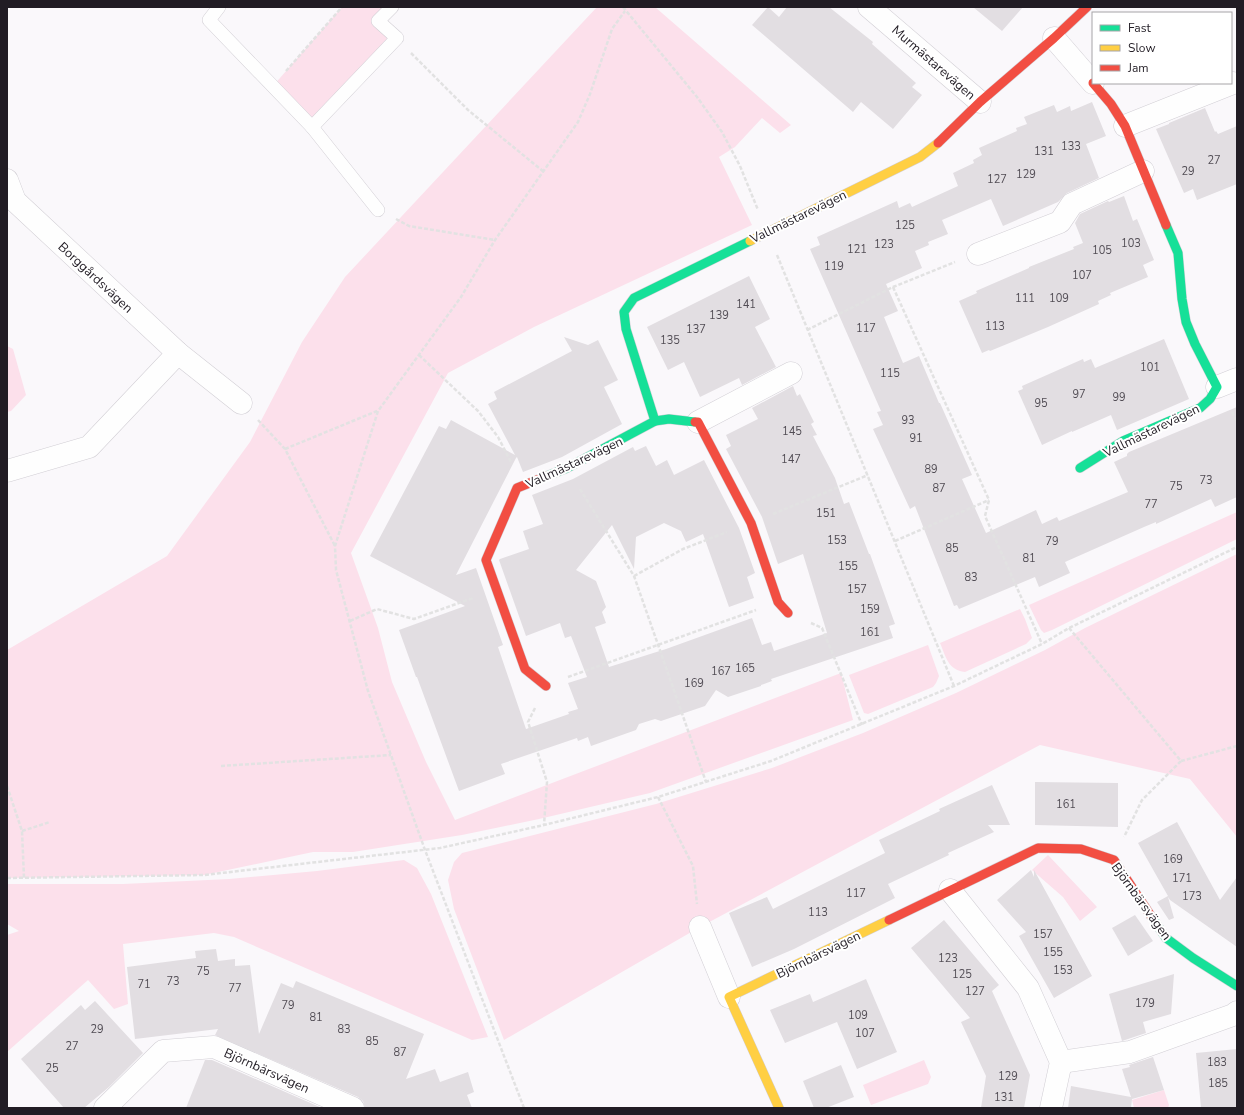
<svg xmlns="http://www.w3.org/2000/svg" width="1244" height="1115" font-family="'Nunito Sans',sans-serif">
  <style>
    .green { fill: #fce0eb }
    .building { fill: #e2dee2 }
    .lines { fill: none; stroke-linecap: round; stroke-linejoin: round }
    .lane-casing { stroke: #d2cfd5; stroke-width: 14 }
    .street-casing { stroke: #d2cfd5; stroke-width: 23 }
    .fast-casing { stroke: #d2cfd5; stroke-width: 10 }
    .slow-casing { stroke: #d2cfd5; stroke-width: 10 }
    .jam-casing { stroke: #d2cfd5; stroke-width: 10 }
    .path { stroke: #e2e2e2; stroke-width: 2.5; stroke-dasharray: 4 2; stroke-linecap: butt }
    .lane { stroke: #fefefe; stroke-width: 13 }
    .street { stroke: #fefefe; stroke-width: 22 }
    .fast { stroke: #16e098; stroke-width: 9 }
    .slow { stroke: #ffcf43; stroke-width: 9 }
    .jam { stroke: #f24e42; stroke-width: 9 }
    .labels { text-anchor: middle; stroke-width: 4; stroke-linejoin: round; paint-order: stroke }
    .number-label { font-size: 11px; fill: #514c54 }
    .street-label { font-size: 13px; fill: #211c24; stroke: #fff }
  </style>
  <rect width="100%" height="100%" fill="#faf8fb"/>
  <g class="green">
    <path d="M342,7H392L378,21L397,38L312,127L273,86Z"/>
    <path d="M597,7H655L791,125L780,133L762,118L735,147L719,157L752,225L534,327L448,373L351,553L378,628L392,682L426,762L455,820L841,673L853,720L650,793L539,819L462,835L353,852H313L204,875L7,878V650L167,556L250,442L302,342L345,277Z"/>
    <path d="M7,346L13,349L26,395L11,411L7,412Z"/>
    <path d="M1237,512V539L1052,630L1044,633L1041,630L1029,605Z"/>
    <path d="M1237,554V837L1190,779L1040,745L700,927L504,1040L454,909L448,880L454,862L462,853L656,804L772,768L863,733L956,693L1045,650L1085,628Z"/>
    <path d="M1020,609L1025,619L1032,638L1026,644L965,672C948,670 946,657 940,643Z"/>
    <path d="M928,645L939,676L936,683L933,687L868,714L864,713L849,675Z"/>
    <path d="M1048,855L1097,907L1080,921L1063,897L1032,870Z"/>
    <path d="M404,860L417,868L431,894L488,1037L472,1040L234,937L214,933L123,944L128,1004L114,1009L88,980L7,1052V935L19,931L7,924V884H123L229,879L317,871Z"/>
    <path d="M924,1060L931,1077L928,1084L871,1105L863,1085Z"/>
    <path d="M1164,1090L1169,1105L1168,1108H1134L1132,1100Z"/>
  </g>
  <g class="building">
    <path d="M768,7L779,17L787,7H829L873,42L872,44L916,83L912,87L922,95L893,129L861,102L853,112L752,25Z"/>
    <path d="M973,7H1023L1002,31Z"/>
    <path d="M1092,102L1106,136L1086,144L1099,178L1067,193L1058,202L1003,226L991,199L942,220L948,234L928,242L929,245L915,251L922,268L886,284L898,311L884,317L903,363L919,356L939,403H940L972,475L962,479L986,533L1036,510L1042,524L1057,517L1059,521L1128,492L1114,462L1127,456V454L1129,452L1237,407V497L1215,507L1211,499L1156,524V522L1144,527L1065,562L1070,573L1039,587L1035,577L959,609L957,605L954,606L915,506L910,509L873,429L883,425L877,412L881,411L810,249L820,245L817,237L897,201L899,208L910,203L912,207L958,186L953,173L974,163L973,160L982,155L979,148L1017,131L1016,128L1027,124L1024,117L1054,105L1057,112L1070,106L1071,111Z"/>
    <path d="M1205,108L1215,132L1216,131L1218,134L1237,126V184L1197,200L1193,189L1184,193L1156,129L1169,124V123Z"/>
    <path d="M1124,196L1133,221L1137,219L1154,260L1143,265L1148,277L1110,293L1111,295L1098,301L1099,304L1048,327L990,351L989,350L982,353L959,301L977,293L976,291L1029,268V267L1074,249L1073,247L1083,243L1075,223L1080,214L1108,201L1109,202Z"/>
    <path d="M749,276L770,319L755,327L776,367L742,385L739,378L700,397L684,362L668,370L647,327Z"/>
    <path d="M564,337L588,345L598,340L618,380L604,387L622,424L562,457L523,472L517,457L516,458L456,575L476,568L503,645L498,647L526,729L569,714L568,712L578,709L568,683L587,677L571,636L565,638L560,623L526,636L499,560L500,559L529,549L523,531L543,524L532,495L573,479L633,447L635,451L646,446L656,466L667,460L674,475L704,460L739,528L755,573L747,577L754,598L729,607L703,534L686,542L681,531L664,523L636,537L634,569L612,525L576,570L596,581L606,607L602,612L606,623L595,627L609,667L666,649L752,618L762,645L771,642L774,651L827,633L803,554L778,564L762,517L726,449L731,446L726,435L758,419L752,408L793,386L797,396L800,394L814,422L811,424L817,435L813,436L835,478L844,504L849,502L869,554H870L895,624L889,626L893,638L771,679L772,681L761,685V686L728,697L716,690L705,706L661,721L655,719L639,724L636,730L591,746L588,737L578,741L577,738L501,764L505,774L459,791L417,677H416L399,630L465,606L370,556L439,426L446,429L451,420L515,455L488,404L497,399L494,392L572,351Z"/>
    <path d="M1164,339L1189,399L1117,430L1111,415L1072,432V431L1042,445L1018,391L1023,389L1022,386L1083,359L1084,362L1091,359L1095,368Z"/>
    <path d="M1035,782L1118,783V827L1035,825Z"/>
    <path d="M992,785L1010,825H988L994,832L948,853L949,855L888,884L895,898L794,949L752,967L729,913L767,897L773,909L885,853L879,840L940,811L939,809Z"/>
    <path d="M1177,822L1220,900L1237,877V947L1170,900L1168,897L1174,918L1169,920L1157,902L1168,896L1138,843Z"/>
    <path d="M1031,870L1034,877V870L1092,976L1054,998L1019,936L1026,932L997,900Z"/>
    <path d="M1135,915L1153,941L1128,956L1112,928Z"/>
    <path d="M944,920L999,985L992,991L1030,1075L1024,1108H981L986,1076L961,1022L970,1018L911,948Z"/>
    <path d="M216,949L218,961L235,959V966L250,965L259,1034L281,983L293,988L296,981L424,1034L406,1079L435,1069L440,1082L468,1072L474,1092L467,1095L472,1108H365L363,1101L358,1097L215,1035L218,1029L135,1039L127,967L196,958L195,951Z"/>
    <path d="M1174,974L1171,1014L1143,1022L1146,1033L1122,1041L1109,994Z"/>
    <path d="M866,979L897,1052L857,1069L837,1022L785,1043L770,1010L810,994L813,1002Z"/>
    <path d="M95,1001L143,1053L109,1087L84,1108H64L21,1059L81,1005L85,1010Z"/>
    <path d="M1237,1049V1108H1201L1196,1053Z"/>
    <path d="M1153,1057L1164,1090L1132,1099L1131,1108H1068L1071,1086L1131,1097L1122,1069L1130,1067L1129,1065Z"/>
    <path d="M205,1060H212L322,1108H186Z"/>
    <path d="M841,1065L854,1097L826,1108H814L803,1081Z"/>
  </g>
  <g class="lines">
    <g class="lane-casing">
      <g id="lane">
        <path d="M219,7L209,20L312,127L378,210"/>
        <path d="M312,127L397,38L378,21L392,7"/>
      </g>
    </g>
    <g class="street-casing">
      <g id="street">
        <path d="M869,7L980,102"/>
        <path d="M1054,38L1093,83"/>
        <path d="M1125,126L1233,83"/>
        <path d="M7,180L15,201L178,353L241,403"/>
        <path d="M978,254L1060,222L1072,204L1143,171"/>
        <path d="M1217,387L1237,379"/>
        <path d="M698,422L791,373"/>
        <path d="M7,471L89,447L178,353"/>
        <path d="M950,890L1028,988L1061,1062L1051,1108"/>
        <path d="M700,927L729,997"/>
        <path d="M1061,1062L1130,1052L1233,1015L1237,1012"/>
        <path d="M105,1108L163,1051L214,1047L353,1108"/>
      </g>
    </g>
    <g class="fast-casing">
      <g id="fast">
        <path d="M695,422L669,419L655,421L626,329L624,312L634,298L750,241"/>
        <path d="M1080,468L1123,441L1200,408L1210,399L1217,387L1195,344L1186,322L1182,299L1178,253L1166,225"/>
        <path d="M547,476L567,468L655,421"/>
        <path d="M1151,916L1166,938L1193,958L1237,986"/>
      </g>
    </g>
    <g class="slow-casing">
      <g id="slow">
        <path d="M750,241L920,157L938,143"/>
        <path d="M779,1108L729,997L889,920"/>
      </g>
    </g>
    <g class="jam-casing">
      <g id="jam">
        <path d="M1093,83L1111,104L1125,126L1166,225"/>
        <path d="M938,143L980,102L1054,38L1087,7"/>
        <path d="M695,422H698L751,523L778,602L788,613"/>
        <path d="M546,686L525,669L486,560L517,488L547,476"/>
        <path d="M889,920L1038,848L1081,849L1114,860L1151,916"/>
      </g>
    </g>
    <g class="path">
      <path d="M623,7L697,97L722,132L740,166L758,210"/>
      <path d="M411,53L468,110L544,172"/>
      <path d="M286,71L342,7"/>
      <path d="M396,219L409,226L495,240"/>
      <path d="M777,255L954,686"/>
      <path d="M893,287L989,500L985,516L1042,644"/>
      <path d="M807,330L893,287L955,262"/>
      <path d="M419,355L478,411L498,437L512,464"/>
      <path d="M1232,412L1237,422"/>
      <path d="M258,420L285,449L335,546"/>
      <path d="M285,449L377,411"/>
      <path d="M580,489L634,576L706,782"/>
      <path d="M773,514L868,475"/>
      <path d="M895,541L989,500"/>
      <path d="M634,576L683,549L727,532"/>
      <path d="M350,621L377,609L414,619L473,598"/>
      <path d="M811,623L822,628L862,725"/>
      <path d="M1069,628L1181,761L1142,800L1124,837"/>
      <path d="M568,677L756,610"/>
      <path d="M535,708L528,722L547,782L544,825"/>
      <path d="M1181,761L1237,746"/>
      <path d="M221,766L391,755"/>
      <path d="M7,786L22,831L24,878"/>
      <path d="M658,797L693,866L697,904"/>
      <path d="M22,831L50,822"/>
      <path d="M7,878L204,875L440,848L544,825L658,797L771,761L954,686L1042,644L1069,628L1237,547"/>
      <path d="M524,1108L425,850L368,691L336,570L335,546L378,411L461,297L495,240L578,122L590,94L612,29L625,11"/>
    </g>
    <use href="#lane" class="lane"/>
    <use href="#street" class="street"/>
    <use href="#fast" class="fast"/>
    <use href="#slow" class="slow"/>
    <use href="#jam" class="jam"/>
  </g>
  <g class="labels">
    <g class="number-label">
      <text x="1071" y="150">133</text>
      <text x="1044" y="155">131</text>
      <text x="1214" y="164">27</text>
      <text x="1188" y="175">29</text>
      <text x="1026" y="178">129</text>
      <text x="997" y="183">127</text>
      <text x="905" y="229">125</text>
      <text x="1131" y="247">103</text>
      <text x="884" y="248">123</text>
      <text x="857" y="253">121</text>
      <text x="1102" y="254">105</text>
      <text x="834" y="270">119</text>
      <text x="1082" y="279">107</text>
      <text x="1025" y="302">111</text>
      <text x="1059" y="302">109</text>
      <text x="746" y="308">141</text>
      <text x="719" y="319">139</text>
      <text x="995" y="330">113</text>
      <text x="866" y="332">117</text>
      <text x="696" y="333">137</text>
      <text x="670" y="344">135</text>
      <text x="1150" y="371">101</text>
      <text x="890" y="377">115</text>
      <text x="1079" y="398">97</text>
      <text x="1119" y="401">99</text>
      <text x="1041" y="407">95</text>
      <text x="908" y="424">93</text>
      <text x="792" y="435">145</text>
      <text x="916" y="442">91</text>
      <text x="791" y="463">147</text>
      <text x="931" y="473">89</text>
      <text x="1206" y="484">73</text>
      <text x="1176" y="490">75</text>
      <text x="939" y="492">87</text>
      <text x="1151" y="508">77</text>
      <text x="826" y="517">151</text>
      <text x="837" y="544">153</text>
      <text x="1052" y="545">79</text>
      <text x="952" y="552">85</text>
      <text x="1029" y="562">81</text>
      <text x="848" y="570">155</text>
      <text x="971" y="581">83</text>
      <text x="857" y="593">157</text>
      <text x="870" y="613">159</text>
      <text x="870" y="636">161</text>
      <text x="745" y="672">165</text>
      <text x="721" y="675">167</text>
      <text x="694" y="687">169</text>
      <text x="1066" y="808">161</text>
      <text x="1173" y="863">169</text>
      <text x="1182" y="882">171</text>
      <text x="856" y="897">117</text>
      <text x="1192" y="900">173</text>
      <text x="818" y="916">113</text>
      <text x="1043" y="938">157</text>
      <text x="1053" y="956">155</text>
      <text x="948" y="962">123</text>
      <text x="1063" y="974">153</text>
      <text x="203" y="975">75</text>
      <text x="962" y="978">125</text>
      <text x="173" y="985">73</text>
      <text x="144" y="988">71</text>
      <text x="235" y="992">77</text>
      <text x="975" y="995">127</text>
      <text x="1145" y="1007">179</text>
      <text x="288" y="1009">79</text>
      <text x="858" y="1019">109</text>
      <text x="316" y="1021">81</text>
      <text x="97" y="1033">29</text>
      <text x="344" y="1033">83</text>
      <text x="865" y="1037">107</text>
      <text x="372" y="1045">85</text>
      <text x="72" y="1050">27</text>
      <text x="400" y="1056">87</text>
      <text x="1217" y="1066">183</text>
      <text x="52" y="1072">25</text>
      <text x="1008" y="1080">129</text>
      <text x="1218" y="1087">185</text>
      <text x="1004" y="1101">131</text>
    </g>
    <g class="street-label">
      <text transform="translate(934 62) rotate(41)" y="5">Murmästarevägen</text>
      <text transform="translate(798 216) rotate(-26)" y="5">Vallmästarevägen</text>
      <text transform="translate(96 277) rotate(43)" y="5">Borggårdsvägen</text>
      <text transform="translate(1151 430) rotate(-26)" y="5">Vallmästarevägen</text>
      <text transform="translate(574 462) rotate(-25)" y="5">Vallmästarevägen</text>
      <text transform="translate(1142 901) rotate(54)" y="5">Björnbärsvägen</text>
      <text transform="translate(818 954) rotate(-26)" y="5">Björnbärsvägen</text>
      <text transform="translate(267 1070) rotate(24)" y="5">Björnbärsvägen</text>
    </g>
  </g>
  <rect width="1244" height="1115" fill="none" stroke="#211c24" stroke-width="16"/>
  <rect x="1092" y="12" width="140" height="72" fill="#ffffff" stroke="#a6a4a7"/>
  <rect x="1100" y="25" width="20" height="6" fill="#16e098" stroke="#a6a4a7"/>
  <text x="1128" y="32" font-size="12" fill="#211c24">Fast</text>
  <rect x="1100" y="45" width="20" height="6" fill="#ffcf43" stroke="#a6a4a7"/>
  <text x="1128" y="52" font-size="12" fill="#211c24">Slow</text>
  <rect x="1100" y="65" width="20" height="6" fill="#f24e42" stroke="#a6a4a7"/>
  <text x="1128" y="72" font-size="12" fill="#211c24">Jam</text>
</svg>
